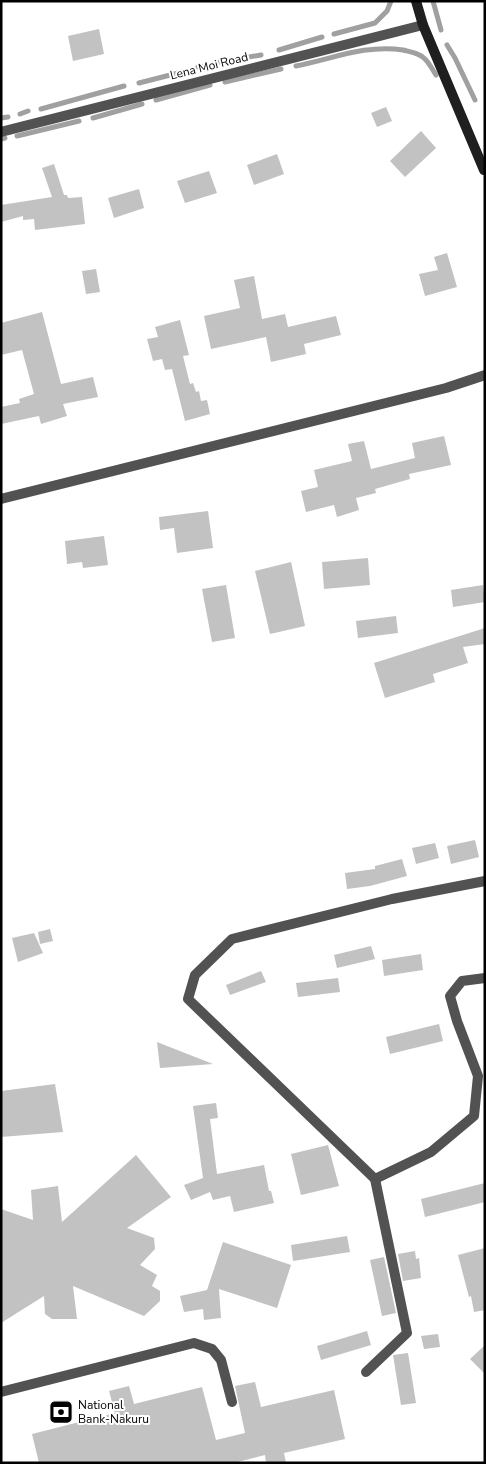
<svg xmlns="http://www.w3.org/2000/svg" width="486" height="1464" font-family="'Nunito Sans',sans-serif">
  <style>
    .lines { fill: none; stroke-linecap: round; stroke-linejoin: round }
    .stream { stroke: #a0a0a0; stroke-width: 5 }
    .building { fill: #c2c2c2 }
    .lane { stroke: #525252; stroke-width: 10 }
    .street { stroke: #525252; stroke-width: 10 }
    .secondary { stroke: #1f1f1f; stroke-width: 10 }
    .labels { text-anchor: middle; stroke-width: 4; stroke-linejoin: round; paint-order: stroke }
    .street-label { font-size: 12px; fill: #000; stroke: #fff }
    .poi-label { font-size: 12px; fill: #000; stroke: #fff; text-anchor: start }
  </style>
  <rect width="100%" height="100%" fill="#fff"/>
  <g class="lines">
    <g class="stream">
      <path d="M433,1L441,30"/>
      <path d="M334,34L375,23L387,11L391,1"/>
      <path d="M447,45L455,58L475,100"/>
      <path d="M279,50L322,37"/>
      <path d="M219,62L261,55"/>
      <path d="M296,66C332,59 366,44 403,50C411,52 419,53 425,59C429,63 433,70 436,75"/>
      <path d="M198,67L206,66"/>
      <path d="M225,82L281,69"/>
      <path d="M139,83L186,71"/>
      <path d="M156,100L210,85"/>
      <path d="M41,109L124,86"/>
      <path d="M20,114L28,111"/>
      <path d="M1,118L8,117"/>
      <path d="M93,118L142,104"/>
      <path d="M17,136L79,121"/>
      <path d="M1,139L5,138"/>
    </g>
  </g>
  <g class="building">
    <path d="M99,29L104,54L73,61L68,36Z"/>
    <path d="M386,107L392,121L377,127L371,113Z"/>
    <path d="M421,131L436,148L405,177L390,161Z"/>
    <path d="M277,154L284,174L254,185L247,165Z"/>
    <path d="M54,164L64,195H67L68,198L82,197L85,224L35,230L34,219L23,220V216L1,222V205L52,197L42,168Z"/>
    <path d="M209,171L217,193L185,203L177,181Z"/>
    <path d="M139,189L144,208L114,218L108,198Z"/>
    <path d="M447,253L457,287L425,296L419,274L438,270L434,257Z"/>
    <path d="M96,269L100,292L86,294L82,271Z"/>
    <path d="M254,276L262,319L285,314L288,327L336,316L341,335L304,344L306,354L271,362L266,337L211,349L204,316L240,308L234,280Z"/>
    <path d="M42,312L61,384L93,377L98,397L63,404L67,416L41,424L39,416L1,424V407L20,403L19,399L34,394L22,350L1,355V323Z"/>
    <path d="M180,320L189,355L183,356L190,384L193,383L196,392L199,391L201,401L207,400L210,414L185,421L172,369L165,370L162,359L153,361L147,339L158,337L155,327Z"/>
    <path d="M444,436L451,465L409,474L410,479L375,489L376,493L356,498L359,510L337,517L334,505L306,512L301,491L318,487L314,470L352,461L348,444L364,441L371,469L415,458L412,443Z"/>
    <path d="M208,511L213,548L177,553L174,528L160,530L159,517Z"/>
    <path d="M104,536L108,565L83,568L82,562L67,564L65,541Z"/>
    <path d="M368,558L370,585L324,589L322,562Z"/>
    <path d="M291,562L305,626L270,634L255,571Z"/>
    <path d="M226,585L235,638L212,642L202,589Z"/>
    <path d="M483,585L485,602L453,607L451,590Z"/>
    <path d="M396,616L398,633L358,638L356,621Z"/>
    <path d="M485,628V644L463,647L468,663L433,674L435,682L385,698L374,663Z"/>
    <path d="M475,840L479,857L451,864L447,846Z"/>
    <path d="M435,843L439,858L416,864L412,848Z"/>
    <path d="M402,859L407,876L370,886L347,889L345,873L375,869V866Z"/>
    <path d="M50,929L53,941L40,944L38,932Z"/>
    <path d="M34,933L43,953L18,962L12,938Z"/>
    <path d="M371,946L375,959L337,968L334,955Z"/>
    <path d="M421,954L423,970L384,976L382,960Z"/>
    <path d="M261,971L266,982L230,995L226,985Z"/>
    <path d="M338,978L340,992L298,997L296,983Z"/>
    <path d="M439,1024L443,1041L390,1054L386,1037Z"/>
    <path d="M157,1042L213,1064L160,1068Z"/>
    <path d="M55,1084L63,1132L1,1137V1091Z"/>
    <path d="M216,1103L218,1118L210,1119L217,1174L264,1165L269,1191H271L274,1203L234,1212L230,1196L213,1200L210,1192L191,1200L184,1185L203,1178L193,1106Z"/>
    <path d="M328,1145L339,1186L301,1195L291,1154Z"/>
    <path d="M136,1155L171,1197L127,1228L154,1238L155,1249L140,1265L157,1275L152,1286L160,1291V1301L144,1316L73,1286L77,1319H52L45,1314L44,1296L1,1323V1209L33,1220L31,1190L58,1186L62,1222Z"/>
    <path d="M485,1183V1202L425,1217L421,1199Z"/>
    <path d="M347,1236L350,1252L293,1261L291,1245Z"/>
    <path d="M223,1242L291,1265L277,1308L219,1289L221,1318L204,1320L203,1309L184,1312L180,1296L207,1290Z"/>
    <path d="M485,1248V1310L474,1312L471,1296L469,1297L458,1255Z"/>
    <path d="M415,1251L416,1259L419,1258L421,1278L403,1281L398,1254Z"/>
    <path d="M384,1257L396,1313L382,1316L370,1260Z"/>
    <path d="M367,1331L371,1345L321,1360L317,1346Z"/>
    <path d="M438,1334L440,1347L424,1349L421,1336Z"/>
    <path d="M485,1345V1374L470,1359Z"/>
    <path d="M408,1353L416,1403L401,1405L393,1355Z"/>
    <path d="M255,1382L261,1407L334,1390L345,1439L284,1453L286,1463H266L265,1455L234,1463H39L32,1434L115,1413L109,1391L129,1386L134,1404L202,1387L216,1440L245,1433L235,1386Z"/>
  </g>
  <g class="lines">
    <g class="lane">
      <path d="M375,1179L431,1152L474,1116L478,1076L457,1021L450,996L462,981L485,978"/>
      <path d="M366,1372L407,1333L375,1179L188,999L195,975L232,939L392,899L485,881"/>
      <path d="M1,1392L194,1343L212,1349L221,1360L232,1402"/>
    </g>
    <g class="street">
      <path d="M1,132L423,25"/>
      <path d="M1,499L446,388L485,375"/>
    </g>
    <path class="secondary" d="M416,1L423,25L484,170"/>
  </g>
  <defs>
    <g id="bank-square" transform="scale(1.25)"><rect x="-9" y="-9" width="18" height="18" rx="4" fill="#000" stroke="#fff"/><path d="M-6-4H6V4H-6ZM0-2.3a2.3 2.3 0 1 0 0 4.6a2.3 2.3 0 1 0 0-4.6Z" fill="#fff"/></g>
  </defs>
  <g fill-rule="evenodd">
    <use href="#bank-square" x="61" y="1412"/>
  </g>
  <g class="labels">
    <g class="street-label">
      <text transform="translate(209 66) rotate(-14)" y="4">Lena Moi Road</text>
    </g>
    <g class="poi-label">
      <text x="78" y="1409">National<tspan x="78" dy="14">Bank-Nakuru</tspan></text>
    </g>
  </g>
  <rect width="486" height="1464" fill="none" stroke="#000000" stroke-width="5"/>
</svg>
